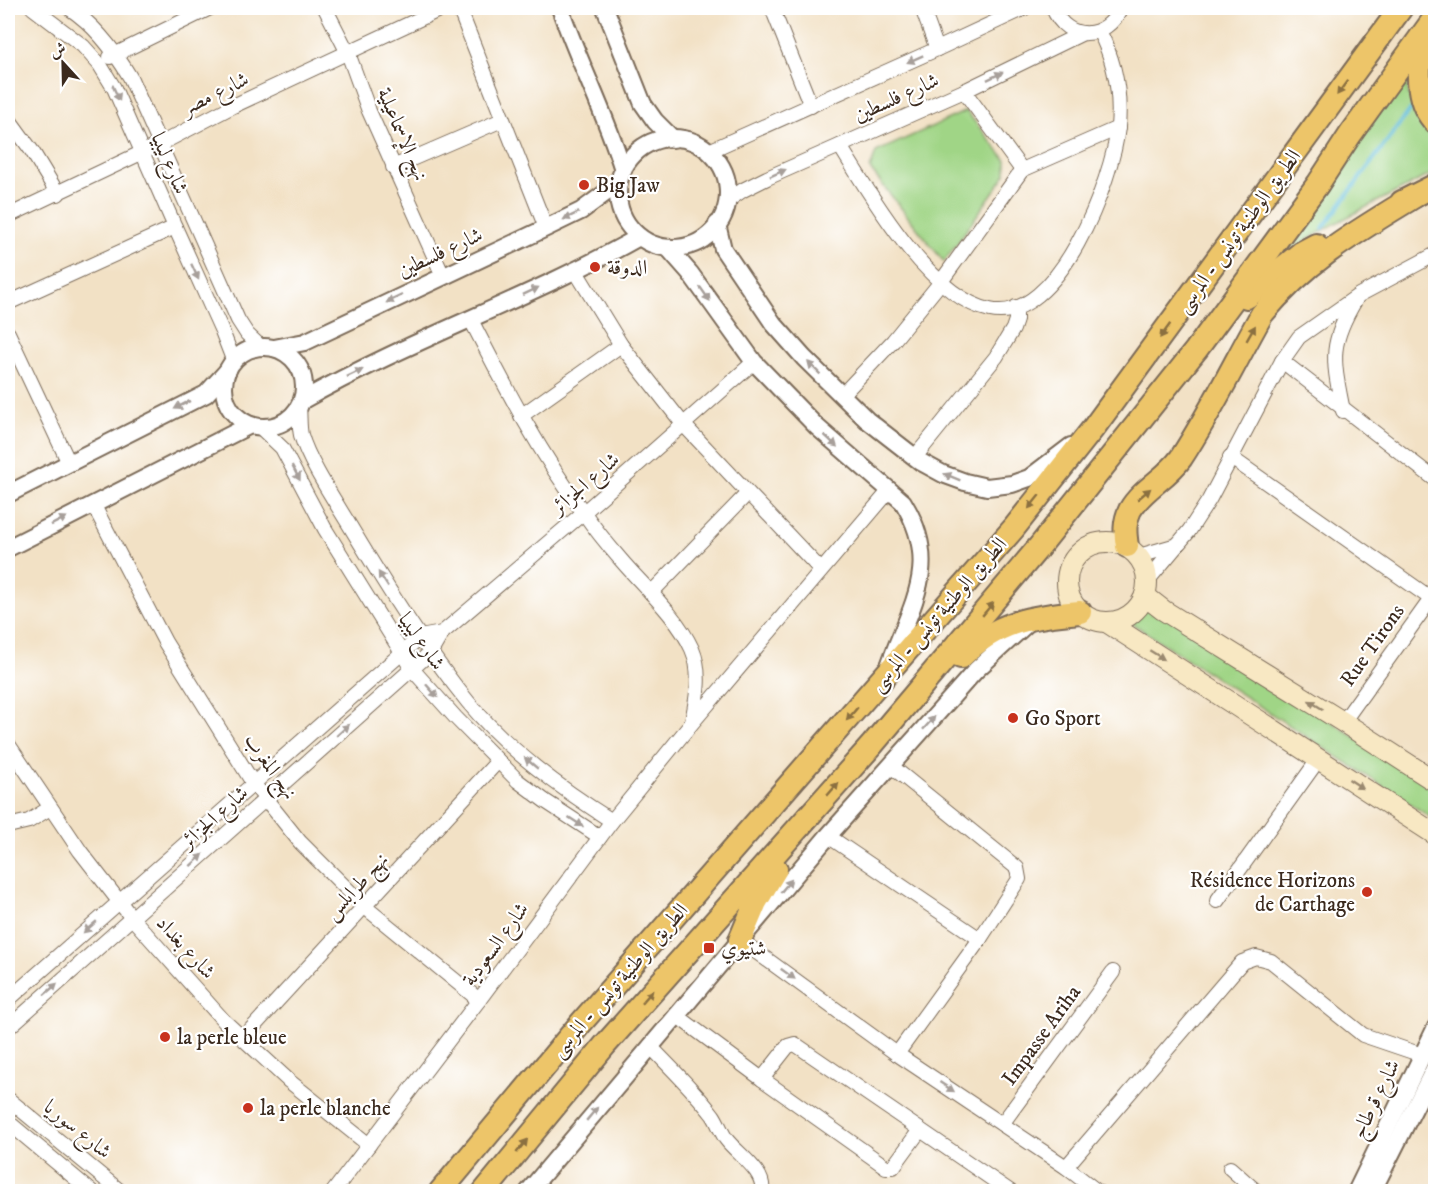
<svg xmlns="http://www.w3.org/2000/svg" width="1443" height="1199" font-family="'IM FELL DW Pica',Amiri,serif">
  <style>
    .green { fill: #a0d586; stroke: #6e8052; stroke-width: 1.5 }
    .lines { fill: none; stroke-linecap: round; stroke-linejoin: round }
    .stream { stroke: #5abad8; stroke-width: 4 }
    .minor-casing { stroke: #7b6a58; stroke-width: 16 }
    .tertiary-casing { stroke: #7b6a58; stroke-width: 20 }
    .secondary-casing { stroke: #7b6a58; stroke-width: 22 }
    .trunk-casing { stroke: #7b6a58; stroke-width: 26 }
    .minor { stroke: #fff; stroke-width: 14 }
    .tertiary { stroke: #fff; stroke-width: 16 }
    .secondary { stroke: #f8e8c3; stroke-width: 20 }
    .trunk { stroke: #edc569; stroke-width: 22 }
    .oneway { fill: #a79f9a }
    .oneway2 { fill: #8b7040 }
    .oneway3 { fill: #9a8970 }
    .poi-dot { fill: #c8321e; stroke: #fff; stroke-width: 2 }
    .labels { text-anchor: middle; stroke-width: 4.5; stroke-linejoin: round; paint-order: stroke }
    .street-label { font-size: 21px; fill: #3b2a1e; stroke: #fff }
    .poi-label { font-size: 21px; fill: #3b2a1e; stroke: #fff; text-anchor: start }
  </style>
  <rect width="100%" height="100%" fill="#fff"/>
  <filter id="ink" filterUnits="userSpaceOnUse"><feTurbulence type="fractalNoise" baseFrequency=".0167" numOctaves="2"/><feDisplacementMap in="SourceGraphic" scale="12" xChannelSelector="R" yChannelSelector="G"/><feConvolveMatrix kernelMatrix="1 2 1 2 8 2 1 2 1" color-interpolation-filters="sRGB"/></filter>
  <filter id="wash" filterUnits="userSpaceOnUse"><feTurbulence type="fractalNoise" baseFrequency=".008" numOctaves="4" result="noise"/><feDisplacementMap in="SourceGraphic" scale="24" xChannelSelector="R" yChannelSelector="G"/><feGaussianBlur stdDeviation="1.35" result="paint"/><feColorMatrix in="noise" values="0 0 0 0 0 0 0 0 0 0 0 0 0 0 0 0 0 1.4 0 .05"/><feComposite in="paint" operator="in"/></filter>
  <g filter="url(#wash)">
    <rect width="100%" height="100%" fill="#f2e1c5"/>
    <g class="green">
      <path d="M1435,45V112L1429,100L1428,58Z"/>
      <path d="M1406,74C1407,99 1416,121 1435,136V172C1381,200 1325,226 1274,261Z"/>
      <path d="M966,111L1006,160V174L944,262L870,169L876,152Z"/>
      <path d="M1144,600L1435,789V820L1130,622Z"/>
    </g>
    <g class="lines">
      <path class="stream" d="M1323,228L1411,109"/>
    </g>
  </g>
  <g filter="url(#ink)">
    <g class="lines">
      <g class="minor-casing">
        <g id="minor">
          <path d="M33,8L83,46L100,65L114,88L175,227L222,331L234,362"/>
          <path d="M69,8C95,25 114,50 130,77L238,320L247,334L262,348"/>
          <path d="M325,8L348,53L369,111L443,276"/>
          <path d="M459,8L546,228"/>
          <path d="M772,8L811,106"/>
          <path d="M922,8L937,49"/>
          <path d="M1053,8C1067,43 1106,40 1121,8"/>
          <path d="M110,57L210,8"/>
          <path d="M964,91L1022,170"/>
          <path d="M8,118L32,151L58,194"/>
          <path d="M840,146C871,196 929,297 990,310C1058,325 1113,178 1118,127C1121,93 1115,61 1099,31"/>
          <path d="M709,151L937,49L1025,8"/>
          <path d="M393,167L502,120"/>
          <path d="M727,201L743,190L767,178L964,91L1083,33"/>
          <path d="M8,216L160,144L231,107L443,8"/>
          <path d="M575,270L621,345L683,424L821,570"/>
          <path d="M8,303L175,227"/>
          <path d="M471,320C505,386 539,453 584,513C595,529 608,545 621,560C644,587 677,616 692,649C702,672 697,697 692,721"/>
          <path d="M8,333L69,463"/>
          <path d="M1282,361L1436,480"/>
          <path d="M842,395L893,341L940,283L1022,170L1118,128"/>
          <path d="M299,407C300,416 299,426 301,435C309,463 337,504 353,531C388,589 425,649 468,702C508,750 560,788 612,821"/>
          <path d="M1343,411C1333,360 1328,345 1356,299"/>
          <path d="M521,416L621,345"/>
          <path d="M261,428L282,448L325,529L412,669L456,718L518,781L545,801L600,837"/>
          <path d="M915,457L996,357L1013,329L1016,320V307"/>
          <path d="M1230,457L1436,602"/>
          <path d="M93,504L165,642L253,783L300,842L365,907L479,1000"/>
          <path d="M1139,556L1177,545"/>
          <path d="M1148,580L1189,531L1209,500L1282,361L1299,337L1359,295L1436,254"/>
          <path d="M651,593L747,494"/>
          <path d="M1343,722L1436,592"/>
          <path d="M8,744L80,851L132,918L224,1021L289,1081L369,1145"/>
          <path d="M891,766L1017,868L1019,879L980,939L897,1054"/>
          <path d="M8,826L29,821L50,808"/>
          <path d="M828,836L980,939"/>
          <path d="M1217,901L1318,760"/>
          <path d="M740,940L897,1054L1066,1167L1098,1192"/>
          <path d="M8,1000L420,637L442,633"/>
          <path d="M676,1015L762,1079L886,1167H893L920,1130"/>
          <path d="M8,1028L431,652L442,633L583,513L754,362"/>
          <path d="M243,1038L498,761"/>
          <path d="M650,1046C671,1068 694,1090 713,1115C718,1122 721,1132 726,1139C737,1154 766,1171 762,1192"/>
          <path d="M762,1079L788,1046L795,1044L1011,1192"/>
          <path d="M8,1099L121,1192"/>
          <path d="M8,1122L92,1192"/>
          <path d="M1002,1124L1113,972"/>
          <path d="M1066,1167L1242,962L1256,957L1271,961L1363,1035L1422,1055"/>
          <path d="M1230,1168L1257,1192"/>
          <path d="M333,1192L479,1000L612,821L692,723L890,490"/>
        </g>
      </g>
      <g class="tertiary-casing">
        <g id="tertiary">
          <path d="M560,8C579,63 606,114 623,170"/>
          <path d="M605,8L643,104L655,121L673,139"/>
          <circle cx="673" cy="193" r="55"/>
          <path d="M717,224L723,249L773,323L804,358L867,420L921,462L943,474L965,482L987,487L1012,484L1029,478L1071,446"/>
          <path d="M668,248L690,273L754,362L817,427L903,502C942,565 911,604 889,666"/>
          <circle cx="264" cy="387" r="40"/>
          <path d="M274,348L305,342L546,228L581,211L619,183"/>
          <path d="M303,400C411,339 531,298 639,237"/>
          <path d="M8,494L206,394L228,370"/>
          <path d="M8,548L250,425"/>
          <path d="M528,1192L828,836L976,670L1030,621"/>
          <path d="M1356,1192L1436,1027"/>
          <path d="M1372,1192L1436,1065"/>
        </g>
      </g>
      <g class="secondary-casing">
        <g id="secondary">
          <circle cx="1107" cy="582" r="40"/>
          <path d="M1145,596L1163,610L1343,722L1436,782"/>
          <path d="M1108,623L1436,835"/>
        </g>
      </g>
      <g class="trunk-casing">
        <g id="trunk">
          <path d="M1421,37C1419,66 1413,100 1436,123"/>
          <path d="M1402,202L1436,185"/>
          <path d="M1247,297L1301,253L1316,245"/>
          <path d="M1127,546C1125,533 1124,522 1130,510C1142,489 1167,478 1181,458C1211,412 1235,362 1262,314C1307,260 1356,232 1415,196"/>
          <path d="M961,657C996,622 1032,616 1080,612"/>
          <path d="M740,940L756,902L776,869"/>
          <path d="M440,1192L581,1023L1014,528L1095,426L1401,8"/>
          <path d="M484,1192L605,1045L872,745L1039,547L1196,350L1318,184L1350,135L1436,16"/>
        </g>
      </g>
      <use href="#minor" class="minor"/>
      <use href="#tertiary" class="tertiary"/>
      <use href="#secondary" class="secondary"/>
      <use href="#trunk" class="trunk"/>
    </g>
    <defs><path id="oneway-solid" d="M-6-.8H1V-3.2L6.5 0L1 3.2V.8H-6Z" transform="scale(1.5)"/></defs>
    <g class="oneway">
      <use href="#oneway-solid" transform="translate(915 59) rotate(156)"/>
      <use href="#oneway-solid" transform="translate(995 76) rotate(-26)"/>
      <use href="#oneway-solid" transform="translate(116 93) rotate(65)"/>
      <use href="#oneway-solid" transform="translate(778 173) rotate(-24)"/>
      <use href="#oneway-solid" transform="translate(571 216) rotate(154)"/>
      <use href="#oneway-solid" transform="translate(195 272) rotate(65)"/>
      <use href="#oneway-solid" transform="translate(531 291) rotate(-26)"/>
      <use href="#oneway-solid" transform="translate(705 294) rotate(55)"/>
      <use href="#oneway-solid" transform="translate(394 299) rotate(154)"/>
      <use href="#oneway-solid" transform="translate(814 368) rotate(-135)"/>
      <use href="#oneway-solid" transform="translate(355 373) rotate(-25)"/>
      <use href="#oneway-solid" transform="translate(182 405) rotate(153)"/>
      <use href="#oneway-solid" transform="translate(831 441) rotate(43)"/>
      <use href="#oneway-solid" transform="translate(296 473) rotate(62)"/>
      <use href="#oneway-solid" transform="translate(952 477) rotate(-158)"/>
      <use href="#oneway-solid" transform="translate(59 521) rotate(-27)"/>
      <use href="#oneway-solid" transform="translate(383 579) rotate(-123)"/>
      <use href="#oneway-solid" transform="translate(432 691) rotate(48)"/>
      <use href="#oneway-solid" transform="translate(929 723) rotate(-48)"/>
      <use href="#oneway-solid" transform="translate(343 730) rotate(-42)"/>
      <use href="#oneway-solid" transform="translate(531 763) rotate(-140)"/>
      <use href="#oneway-solid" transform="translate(576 822) rotate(33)"/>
      <use href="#oneway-solid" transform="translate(197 860) rotate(-42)"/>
      <use href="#oneway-solid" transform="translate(786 886) rotate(-50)"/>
      <use href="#oneway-solid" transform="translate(90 927) rotate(139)"/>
      <use href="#oneway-solid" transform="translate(788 974) rotate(36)"/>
      <use href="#oneway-solid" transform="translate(51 989) rotate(-41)"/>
      <use href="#oneway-solid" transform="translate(947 1087) rotate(33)"/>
      <use href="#oneway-solid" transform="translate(592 1114) rotate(-50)"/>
    </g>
    <g class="oneway2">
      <use href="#oneway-solid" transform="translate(1342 88) rotate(126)"/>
      <use href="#oneway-solid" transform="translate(1165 331) rotate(126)"/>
      <use href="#oneway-solid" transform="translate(1251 333) rotate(-60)"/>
      <use href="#oneway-solid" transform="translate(1144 494) rotate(-40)"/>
      <use href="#oneway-solid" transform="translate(1034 502) rotate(129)"/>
      <use href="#oneway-solid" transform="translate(988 609) rotate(-50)"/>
      <use href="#oneway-solid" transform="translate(852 714) rotate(130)"/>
      <use href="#oneway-solid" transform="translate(833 789) rotate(-49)"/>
      <use href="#oneway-solid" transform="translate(647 997) rotate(-48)"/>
      <use href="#oneway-solid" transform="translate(522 1146) rotate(-51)"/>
    </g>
    <g class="oneway3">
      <use href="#oneway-solid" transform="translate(1157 655) rotate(32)"/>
      <use href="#oneway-solid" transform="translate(1316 705) rotate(-148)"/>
      <use href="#oneway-solid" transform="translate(1356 784) rotate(33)"/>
    </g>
  </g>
  <g class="poi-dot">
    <circle cx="584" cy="185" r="6"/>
    <circle cx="595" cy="267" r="6"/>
    <circle cx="1013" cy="718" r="6"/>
    <circle cx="1367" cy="892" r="6"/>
    <rect x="703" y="942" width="12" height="12" rx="3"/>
    <circle cx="165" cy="1037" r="6"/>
    <circle cx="248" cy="1108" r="6"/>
  </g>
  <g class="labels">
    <g class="street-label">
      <text transform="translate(215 93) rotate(-26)" y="7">شارع مصر</text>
      <text transform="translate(896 97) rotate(-24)" y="7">شارع فلسطين</text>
      <text transform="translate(403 134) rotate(67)" y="7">نهج الإسماعيلية</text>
      <text transform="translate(170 163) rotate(67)" y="7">شارع ليبيا</text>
      <text transform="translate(1238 231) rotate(-54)" y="7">الطريق الوطنية تونس - المرسى</text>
      <text transform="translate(440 252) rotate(-25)" y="7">شارع فلسطين</text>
      <text transform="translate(585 483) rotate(-41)" y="7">شارع الجزائر</text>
      <text transform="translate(938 614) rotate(-49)" y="7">الطريق الوطنية تونس - المرسى</text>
      <text transform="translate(422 641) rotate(55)" y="7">شارع ليبيا</text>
      <text transform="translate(1372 645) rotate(-55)" y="7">Rue Tirons</text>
      <text transform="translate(271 766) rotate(55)" y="7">نهج المغرب</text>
      <text transform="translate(214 817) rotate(-42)" y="7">شارع الجزائر</text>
      <text transform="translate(356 886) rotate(-47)" y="7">نهج طرابلس</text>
      <text transform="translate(495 944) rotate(-54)" y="7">شارع السعودية</text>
      <text transform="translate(186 947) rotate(48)" y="7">شارع بغداد</text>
      <text transform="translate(619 980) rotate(-49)" y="7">الطريق الوطنية تونس - المرسى</text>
      <text transform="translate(1041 1035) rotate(-54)" y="7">Impasse Ariha</text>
      <text transform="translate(1375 1099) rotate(-64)" y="7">شارع قرطاج</text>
      <text transform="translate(78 1129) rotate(39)" y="7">شارع سوريا</text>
    </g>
    <g class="poi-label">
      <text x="596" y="192">Big Jaw</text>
      <text x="607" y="274">الدوقة</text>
      <text x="1025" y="725">Go Sport</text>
      <text x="1355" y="887" text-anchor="end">Résidence Horizons<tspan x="1355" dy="24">de Carthage</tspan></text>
      <text x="721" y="955">شتيوي</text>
      <text x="177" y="1044">la perle bleue</text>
      <text x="260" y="1115">la perle blanche</text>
    </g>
  </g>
  <rect width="1443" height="1199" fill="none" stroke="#fff" stroke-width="30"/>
  <g transform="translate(63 63) rotate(338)" stroke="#ffffff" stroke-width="4.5" paint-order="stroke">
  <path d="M0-4.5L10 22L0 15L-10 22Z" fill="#3b2a1e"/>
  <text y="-9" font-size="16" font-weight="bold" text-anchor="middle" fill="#3b2a1e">ش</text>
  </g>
</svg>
